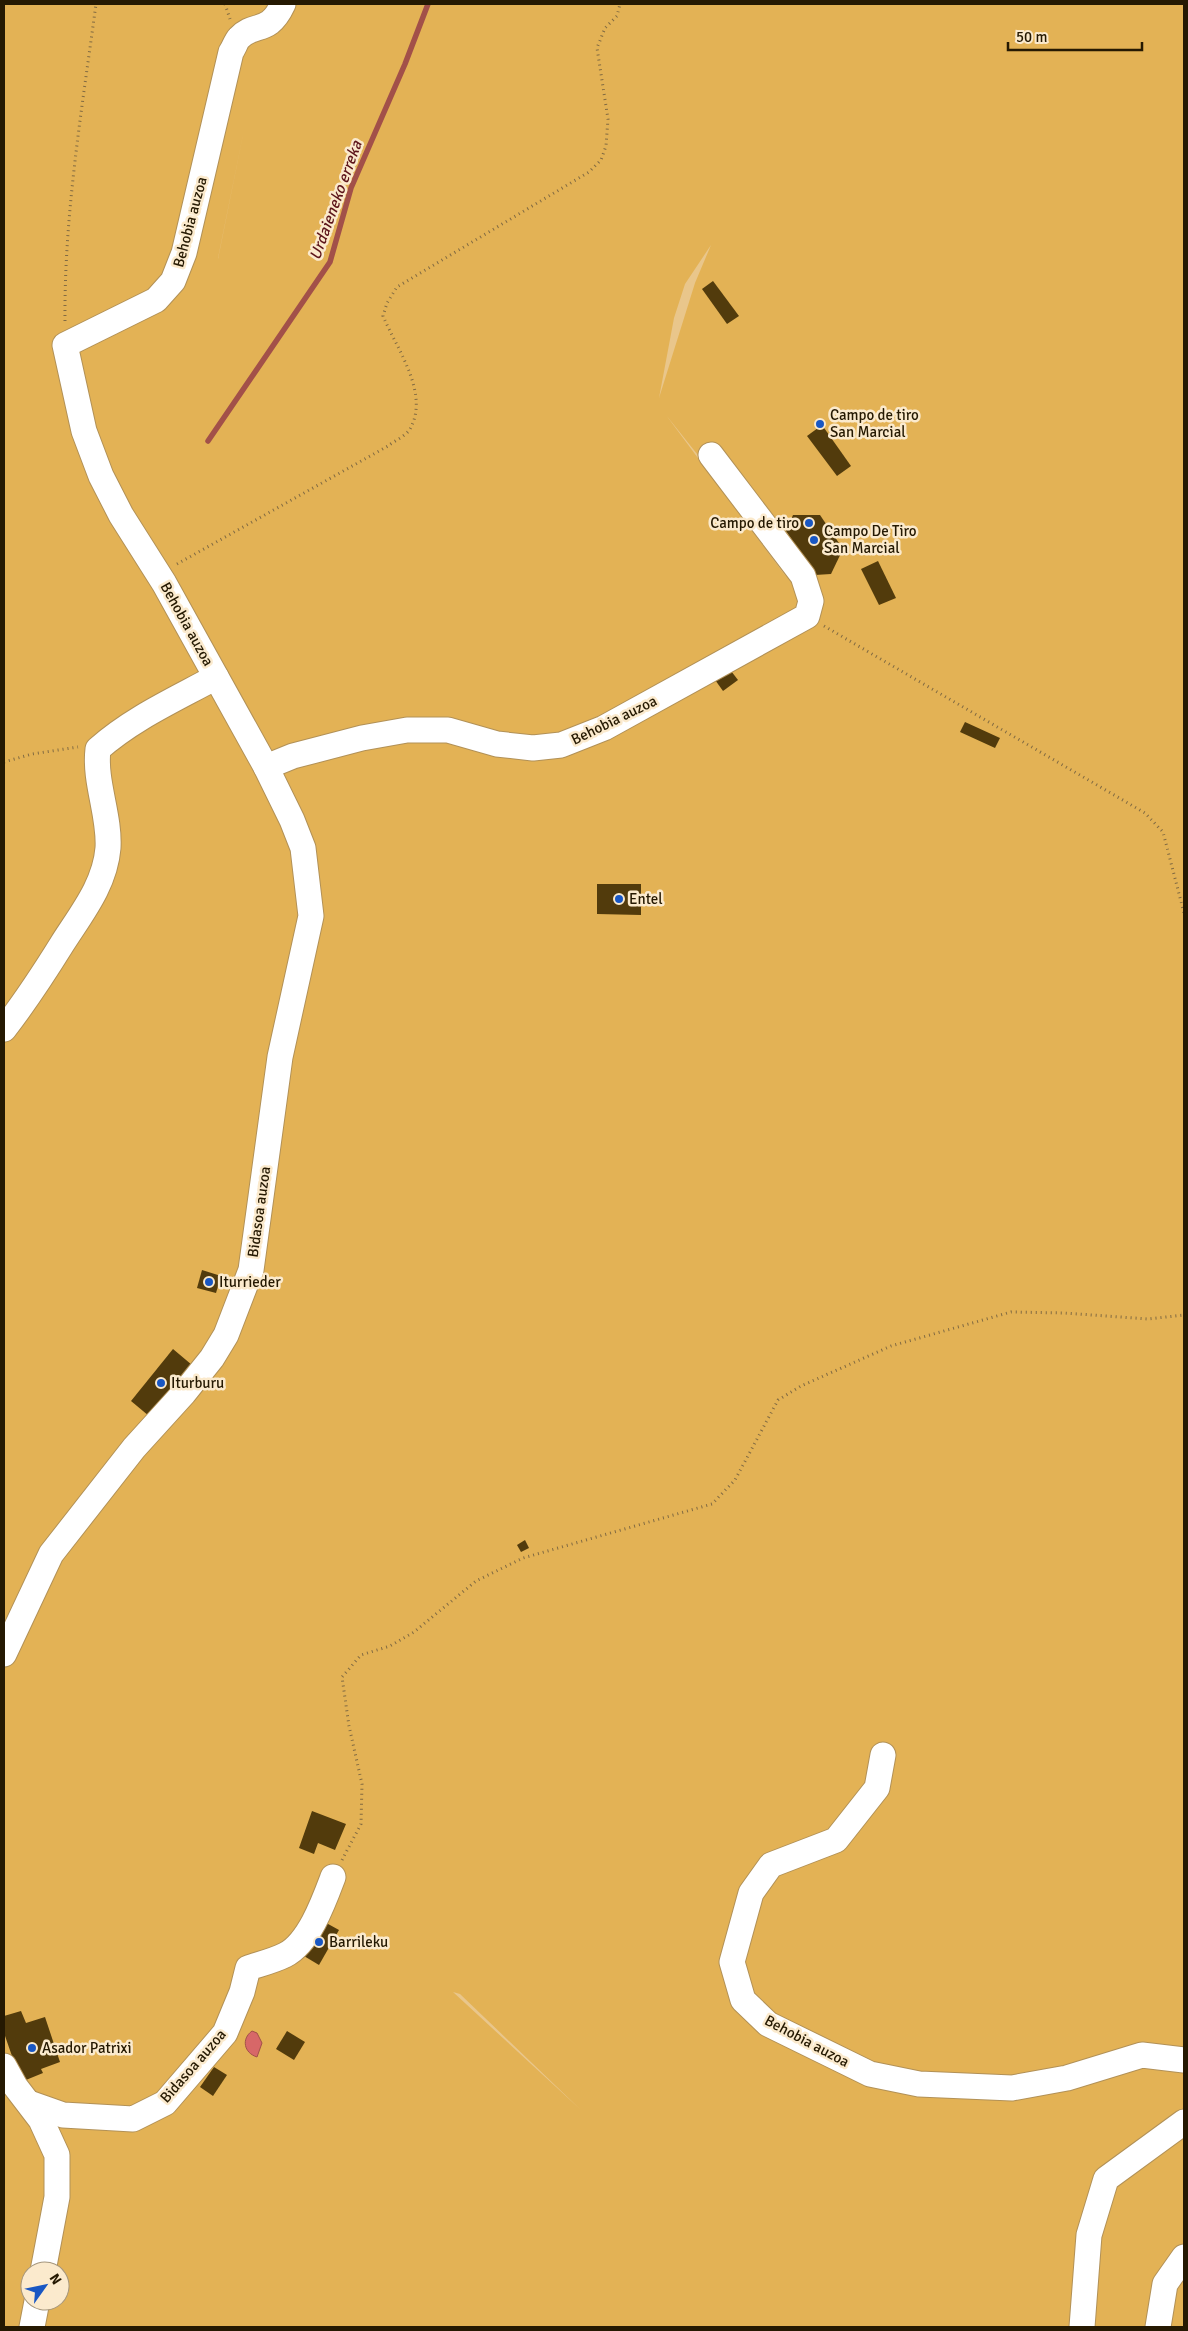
<svg xmlns="http://www.w3.org/2000/svg" width="1188" height="2331" font-family="Signika,sans-serif">
  <style>
    .green { fill: #e3b255; fill-rule: evenodd }
    .water { fill: #d76768; stroke: #a25049 }
    .lines { fill: none; stroke-linecap: round; stroke-linejoin: round }
    .stream { stroke: #a25049; stroke-width: 5.5 }
    .building { fill: #523b0c }
    .minor-casing { stroke: #b29157; stroke-width: 27 }
    .path { stroke: #816a42; stroke-width: 3; stroke-dasharray: 1 4; stroke-linecap: butt }
    .minor { stroke: #fff; stroke-width: 25 }
    .poi-dot { fill: #1957c3; stroke: #fbeacd; stroke-width: 2 }
    .labels { text-anchor: middle; stroke-width: 5; stroke-linejoin: round; paint-order: stroke }
    .street-label { font-size: 15px; fill: #251902; stroke: #fbeacd }
    .poi-label { font-size: 15px; fill: #251902; stroke: #fbeacd; text-anchor: start }
    .water-label { font-size: 16px; font-style: italic; fill: #5c141a; stroke: #fbeacd }
  </style>
  <rect width="100%" height="100%" fill="#e9c68b"/>
  <path class="green" d="M4,4H1184V2327H4ZM246,120L218,259V258ZM711,245L695,283L659,398L674,318L685,284ZM666,415L752,523L787,578ZM453,1992L460,1994L581,2110ZM30,2271H60V2301H30Z"/>
  <path class="water" d="M252,2031L257,2033L262,2043L257,2057C244,2053 241,2039 252,2031Z"/>
  <g class="lines">
    <path class="stream" d="M208,441L330,262L351,188L405,64L428,4"/>
  </g>
  <g class="building">
    <path d="M713,281L739,316L727,324L702,289Z"/>
    <path d="M822,425L851,466L837,476L807,436Z"/>
    <path d="M793,515H820L843,549L831,574L815,575L786,531Z"/>
    <path d="M878,561L896,598L879,605L861,569Z"/>
    <path d="M728,667L738,680L723,691L713,677Z"/>
    <path d="M965,722L1000,738L995,748L960,732Z"/>
    <path d="M597,884H641V915L597,914Z"/>
    <path d="M202,1270L221,1276L216,1293L197,1288Z"/>
    <path d="M173,1349L192,1365L149,1416L131,1401Z"/>
    <path d="M525,1540L529,1548L521,1552L517,1545Z"/>
    <path d="M312,1811L346,1824L335,1850L318,1843L314,1854L299,1848Z"/>
    <path d="M319,1919L339,1930L319,1965L299,1953Z"/>
    <path d="M21,2011L26,2023L45,2017L60,2062L41,2069L43,2073L21,2082L4,2033V2016Z"/>
    <path d="M287,2031L305,2042L294,2060L276,2049Z"/>
    <path d="M214,2067L227,2075L213,2096L200,2087Z"/>
  </g>
  <g class="lines">
    <g class="minor-casing">
      <g id="minor">
        <path d="M266,767L293,756L362,738L407,730H448L497,744L533,748L561,745L604,728L807,616L811,601L803,576L711,455"/>
        <path d="M4,1029C25,1002 44,973 62,944C81,914 105,885 108,848C110,815 94,782 98,749C133,718 176,699 216,677"/>
        <path d="M4,1654L51,1554L134,1448L184,1393L212,1358L226,1335L251,1270L280,1057L311,916L303,848L292,820L266,767L164,583L121,515L101,476L84,431L65,345L156,300L173,281L184,253L231,52C234,48 236,41 239,38C255,21 268,36 283,4"/>
        <path d="M883,1755L877,1788L836,1840L771,1865L751,1893L732,1962L743,2000L768,2024L870,2074L919,2084L1012,2088L1067,2078L1142,2055L1184,2060"/>
        <path d="M4,2066L15,2086L41,2120L57,2155V2197L43,2271"/>
        <path d="M29,2103L63,2115L133,2119L165,2103L225,2033L242,1992L248,1968C260,1964 273,1961 285,1955C309,1943 324,1901 333,1877"/>
        <path d="M32,2327L37,2301"/>
        <path d="M1082,2327L1089,2235L1106,2179L1184,2122"/>
        <path d="M1158,2327L1165,2284L1184,2257"/>
      </g>
    </g>
    <g class="path">
      <path d="M225,4L230,19"/>
      <path d="M65,321C64,215 82,109 96,4"/>
      <path d="M177,564L388,446C394,441 406,436 410,429C430,394 397,349 383,316L387,303L397,287L589,172L601,160L606,146L608,119L597,48L605,28L617,16L620,4"/>
      <path d="M824,626L1145,813L1163,832L1184,913"/>
      <path d="M4,762L32,754L78,747"/>
      <path d="M342,1860L361,1824L362,1784L349,1726L342,1677L361,1655L390,1646L414,1632L476,1581L523,1558L712,1504L735,1480L778,1400L801,1386L891,1346L1011,1312L1064,1313L1148,1319L1184,1315"/>
    </g>
    <use href="#minor" class="minor"/>
  </g>
  <g class="poi-dot">
    <circle cx="820" cy="424" r="5"/>
    <circle cx="809" cy="523" r="5"/>
    <circle cx="814" cy="540" r="5"/>
    <circle cx="619" cy="899" r="5"/>
    <circle cx="209" cy="1282" r="5"/>
    <circle cx="161" cy="1383" r="5"/>
    <circle cx="319" cy="1942" r="5"/>
    <circle cx="32" cy="2048" r="5"/>
  </g>
  <g class="labels">
    <g class="street-label">
      <text transform="translate(190 222) rotate(-75)" y="5">Behobia auzoa</text>
      <text transform="translate(187 624) rotate(61)" y="5">Behobia auzoa</text>
      <text transform="translate(614 720) rotate(-26)" y="5">Behobia auzoa</text>
      <text transform="translate(259 1212) rotate(-82)" y="5">Bidasoa auzoa</text>
      <text transform="translate(807 2041) rotate(28)" y="5">Behobia auzoa</text>
      <text transform="translate(193 2066) rotate(-49)" y="5">Bidasoa auzoa</text>
    </g>
    <g class="poi-label">
      <text x="830" y="420">Campo de tiro<tspan x="830" dy="17">San Marcial</tspan></text>
      <text x="799" y="528" text-anchor="end">Campo de tiro</text>
      <text x="824" y="536">Campo De Tiro<tspan x="824" dy="17">San Marcial</tspan></text>
      <text x="629" y="904">Entel</text>
      <text x="219" y="1287">Iturrieder</text>
      <text x="171" y="1388">Iturburu</text>
      <text x="329" y="1947">Barrileku</text>
      <text x="42" y="2053">Asador Patrixi</text>
    </g>
    <g class="water-label">
      <text transform="translate(335 200) rotate(-70)" y="6">Urdaieneko erreka</text>
    </g>
  </g>
  <rect width="1188" height="2331" fill="none" stroke="#251902" stroke-width="10"/>
  <g transform="translate(45 2286) rotate(57)"><circle r="24" fill="#fbeacd" stroke="#a5967c"/>
  <path d="M0-4L9 19L0 12L-9 19Z" fill="#1957c3"/>
  <text y="-8" font-size="14" font-weight="bold" text-anchor="middle" fill="#251902">N</text>
  </g>
  <path d="M1008 42v8h134v-8" fill="none" stroke="#251902" stroke-width="2.5"/>
  <text x="1016" y="42" font-size="15" fill="#251902" stroke="#fbeacd" stroke-width="4" paint-order="stroke">50 m</text>
</svg>
